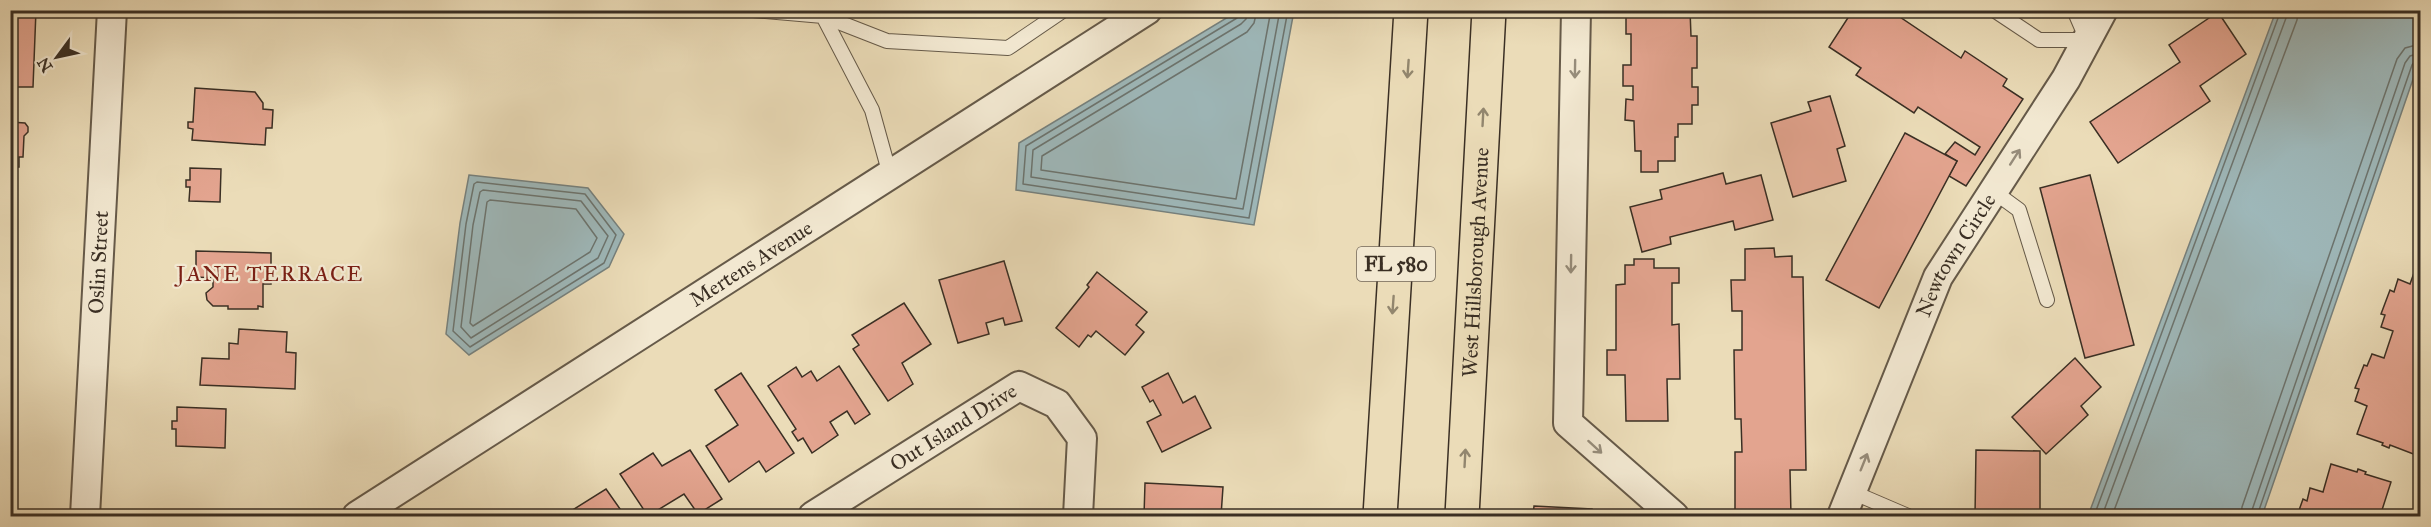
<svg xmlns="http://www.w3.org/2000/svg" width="2431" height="527" font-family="'IM FELL Great Primer',serif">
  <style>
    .water { fill: #9eb8ba; stroke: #76817e; stroke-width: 1.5 }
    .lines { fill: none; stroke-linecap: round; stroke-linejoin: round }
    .shore { stroke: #6c746f; stroke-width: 1.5 }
    .building { fill: #e3a48f; stroke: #3a2f24; stroke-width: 1.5 }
    .lane-casing { stroke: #665a49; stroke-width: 16 }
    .street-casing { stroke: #665a49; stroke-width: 32 }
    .primary-casing { stroke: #3a2f24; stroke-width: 36 }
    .lane { stroke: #f2e8d1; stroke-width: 14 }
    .street { stroke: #f2e8d1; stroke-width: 28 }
    .primary { stroke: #ebdcb8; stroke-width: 33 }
    .oneway { stroke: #92866e }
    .oneway2 { stroke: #968c7a }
    .labels { text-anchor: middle; stroke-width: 4.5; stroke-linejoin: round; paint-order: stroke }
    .shield { fill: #f2e8d1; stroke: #716658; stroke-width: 1.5 }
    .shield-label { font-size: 20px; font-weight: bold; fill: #3a2f24 }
    .street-label { font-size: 21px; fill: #3a2f24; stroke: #f2e8d1 }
    .neighbourhood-label { font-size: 22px; letter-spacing: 1.5px; fill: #7a1f14; stroke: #f2e8d1 }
  </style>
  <rect width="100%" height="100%" fill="#ebdcb8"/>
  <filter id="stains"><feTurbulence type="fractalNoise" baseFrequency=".00333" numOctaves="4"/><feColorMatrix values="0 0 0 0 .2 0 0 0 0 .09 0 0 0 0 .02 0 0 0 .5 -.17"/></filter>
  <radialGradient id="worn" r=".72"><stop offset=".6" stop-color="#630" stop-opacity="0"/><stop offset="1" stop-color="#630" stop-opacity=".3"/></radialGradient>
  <g class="water">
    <path d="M1238,11H1294L1254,225L1016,190L1019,143Z"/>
    <path d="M2276,11H2420V59L2262,516H2088Z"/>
    <path d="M469,175L588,188L624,234L609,267L469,355L446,334L460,223Z"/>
  </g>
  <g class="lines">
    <g class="shore">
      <path d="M1240,10L1237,18L1026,146L1023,184L1249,218L1288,10"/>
      <path d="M1248,10L1246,19L1241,24L1033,150L1031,177L1243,209L1280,10"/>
      <path d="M1257,10L1254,23L1247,32L1042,156L1041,170L1236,199L1271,10"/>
      <path d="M477,182L585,194L616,235L604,263L470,347L453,331L466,224L474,184Z"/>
      <path d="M483,190L581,201L608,236L598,258L471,338L461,327L473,225L480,192Z"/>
      <path d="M490,200L576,209L597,238L590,252L473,326L470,323L487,202Z"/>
      <path d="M2094,516L2281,10"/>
      <path d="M2102,516L2289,10"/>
      <path d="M2112,516L2297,20L2298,10"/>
      <path d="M2241,516L2242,507L2397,59L2405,48L2420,44"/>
      <path d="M2250,516L2405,63L2410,56L2420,53"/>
      <path d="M2257,516L2412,65L2415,61L2420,60"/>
    </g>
  </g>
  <g class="building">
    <path d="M10,10H36L33,87H10Z"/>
    <path d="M1622,10H1690L1691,36H1697V68H1692V87H1698V105H1692V124H1678V137H1675V161H1658V172H1641V151H1635L1634,121L1625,120L1626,99L1633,100V86H1623V65H1631V34H1626V14L1622,13Z"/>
    <path d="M1853,10H1900L1897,15L1961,58L1965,51L2007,79L2003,86L2023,99L1966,186L1949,176L1957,161L1945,154L1955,142L1975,155L1980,147L1918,107L1914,113L1856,75L1861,68L1829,47Z"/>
    <path d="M2218,12L2246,54L2200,86L2210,101L2118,163L2090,122L2180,62L2169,45Z"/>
    <path d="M195,88L255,92L263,103V109L273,110L272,128H266L265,145L192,140L193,129L188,128V122H193Z"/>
    <path d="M1830,96L1845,146L1837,149L1846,181L1793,197L1771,123L1811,111L1808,102Z"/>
    <path d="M10,122L25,123L28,127V132L24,136L23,157H19V167H10Z"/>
    <path d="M1905,133L1957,161L1879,308L1826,280Z"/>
    <path d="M190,168L221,169L220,202L189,201L190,187H186V180H190Z"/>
    <path d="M1723,173L1726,184L1761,175L1773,220L1735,230L1733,221L1670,237L1671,244L1642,252L1630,207L1662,199L1660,190Z"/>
    <path d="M2090,175L2134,345L2085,358L2040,188Z"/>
    <path d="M1774,248L1775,257L1792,256V277H1803L1806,470H1790L1791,516H1735V452H1742L1741,419H1735L1734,350H1742V311H1732L1731,280H1745V249Z"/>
    <path d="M196,251L271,253V284H263V307L258,306V309H228V306H213L207,300L206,293L213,287V278L196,277Z"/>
    <path d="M2420,256V441L2416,455L2390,445L2389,448L2382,445L2383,443L2357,434L2367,406L2355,401L2359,389L2355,388L2364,365L2367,366L2372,354L2384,358L2393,331L2381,327L2385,315L2381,314L2390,290L2394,292L2398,279L2410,284Z"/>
    <path d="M1634,259H1654V268H1679V283H1672V325L1679,324L1680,379H1667L1668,421H1626L1625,375H1607V350H1616V285L1625,284V265H1634Z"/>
    <path d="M1004,261L1022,321L1005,325L1003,318L986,323L989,334L958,343L939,280Z"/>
    <path d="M1097,272L1147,312L1136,325L1144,332L1125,355L1096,331L1091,337L1088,335L1079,347L1056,328L1089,287L1087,285Z"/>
    <path d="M904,303L931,344L902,363L913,384L888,401L853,349L859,345L852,335Z"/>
    <path d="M239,329L287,332L286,352L296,353L295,389L200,385L202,358L229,359V343L238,344Z"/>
    <rect x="10" y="342" width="4" height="34"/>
    <path d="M2075,358L2101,387L2081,406L2088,415L2046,454L2012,417Z"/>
    <path d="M839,366L870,414L855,424L847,411L830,422L838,435L812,453L803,438L798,441L792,432L796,429L768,386L796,367L802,377L811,371L817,381Z"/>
    <path d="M741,373L794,453L766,472L759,461L729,482L706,446L738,425L715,390Z"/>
    <path d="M1168,373L1183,403L1195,396L1211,428L1162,452L1147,422L1161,415L1153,400L1150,402L1142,387Z"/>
    <path d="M177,407L226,409L225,448L176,446V429H172V421H177Z"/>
    <path d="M690,450L722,499L698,514L684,494L648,516L620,474L653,453L662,466Z"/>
    <path d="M1976,450L2040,451V516H1975Z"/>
    <path d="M2331,464L2357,472L2358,469L2366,472L2365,474L2391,482L2382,510L2394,514L2393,516H2297L2303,499L2307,501L2310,488L2323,492Z"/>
    <path d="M1145,483L1223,487L1221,516H1144Z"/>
    <path d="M606,489L625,516H563Z"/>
    <path d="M1534,506L1592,509L1591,516H1533Z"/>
  </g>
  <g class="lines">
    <g class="lane-casing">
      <g id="lane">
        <path d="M753,10L823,16L872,110L890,175"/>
        <path d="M824,10L823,16L887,41L1008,48L1064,10"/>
        <path d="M1994,10L2039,40H2087L2074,10"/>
        <path d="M1993,191L2019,210L2047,300"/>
        <path d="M1852,492L1908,516"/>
      </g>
    </g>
    <g class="street-casing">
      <g id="street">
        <path d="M1576,10L1568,423L1674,516"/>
        <path id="s1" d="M85,516L112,10"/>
        <path id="s2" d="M357,516L1147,10"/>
        <path id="s3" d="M813,516L1019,386L1057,404L1082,438L1078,516"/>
        <path id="s4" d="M1842,516L1938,277L2066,79L2103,10"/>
      </g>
    </g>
    <g class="primary-casing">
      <g id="primary">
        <path d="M1380,516L1411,10"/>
        <path id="s5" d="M1462,516L1489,10"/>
      </g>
    </g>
    <use href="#lane" class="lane"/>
    <use href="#street" class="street"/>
    <use href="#primary" class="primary"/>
  </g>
  <defs><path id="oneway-shaft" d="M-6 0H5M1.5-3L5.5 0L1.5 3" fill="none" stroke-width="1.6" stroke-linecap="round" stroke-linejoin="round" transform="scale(1.5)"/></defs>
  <g class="oneway">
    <use href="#oneway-shaft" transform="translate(1408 69) rotate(94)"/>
    <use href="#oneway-shaft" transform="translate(1483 117) rotate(-87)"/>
    <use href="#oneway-shaft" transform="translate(1393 305) rotate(94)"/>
    <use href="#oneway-shaft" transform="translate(1465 458) rotate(-87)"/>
  </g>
  <g class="oneway2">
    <use href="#oneway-shaft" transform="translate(1575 69) rotate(91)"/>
    <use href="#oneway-shaft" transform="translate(2015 157) rotate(-57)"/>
    <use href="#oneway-shaft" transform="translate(1571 264) rotate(91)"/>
    <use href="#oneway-shaft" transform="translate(1595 447) rotate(42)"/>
    <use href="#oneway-shaft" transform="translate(1864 462) rotate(-68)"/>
  </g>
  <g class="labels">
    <rect class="shield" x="1357" y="247" width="78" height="34" rx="4.5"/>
    <g class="shield-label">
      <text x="1396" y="271">FL 580</text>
    </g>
    <g class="street-label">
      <text dy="7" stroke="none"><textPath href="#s4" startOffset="285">Newtown Circle</textPath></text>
      <text dy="7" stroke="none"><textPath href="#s2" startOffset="468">Mertens Avenue</textPath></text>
      <text dy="7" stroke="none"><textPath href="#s1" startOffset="254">Oslin Street</textPath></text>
      <text dy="7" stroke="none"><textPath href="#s5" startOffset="254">West Hillsborough Avenue</textPath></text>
      <text dy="7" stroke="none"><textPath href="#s3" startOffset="166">Out Island Drive</textPath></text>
    </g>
    <g class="neighbourhood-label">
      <text x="270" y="281">JANE TERRACE</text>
    </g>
  </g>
  <rect width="2431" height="527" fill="none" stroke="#ebdcb8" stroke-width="36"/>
  <rect x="12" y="12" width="2407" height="503" fill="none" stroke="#3a2f24" stroke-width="3"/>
  <rect x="18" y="18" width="2395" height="491" fill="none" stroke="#3a2f24" stroke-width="1.5"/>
  <g transform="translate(57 57) rotate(237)" stroke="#f2e8d1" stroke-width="4.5" paint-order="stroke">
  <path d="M0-4.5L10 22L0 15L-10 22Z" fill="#3a2f24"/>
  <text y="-9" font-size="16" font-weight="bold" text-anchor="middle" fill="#3a2f24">N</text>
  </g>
  <rect width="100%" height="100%" filter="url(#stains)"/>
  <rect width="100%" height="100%" fill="url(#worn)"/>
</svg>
